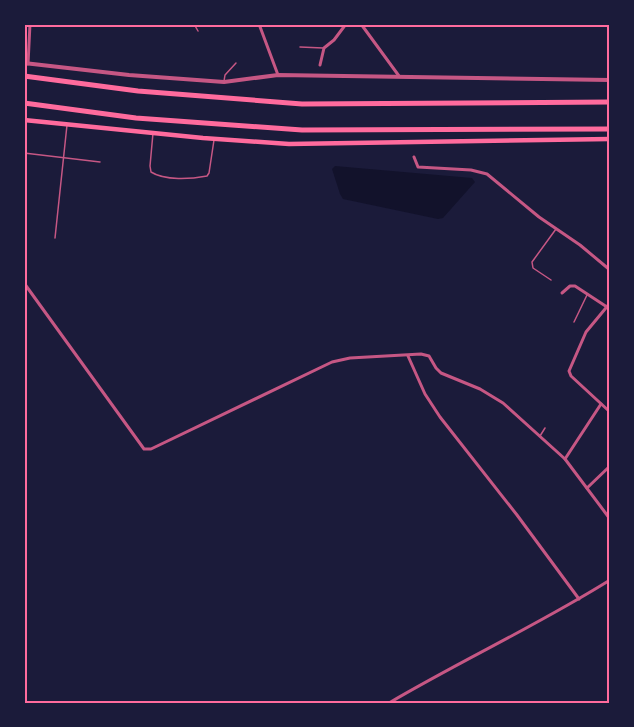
<svg xmlns="http://www.w3.org/2000/svg" width="634" height="727" viewBox="0 0 634 727" font-family="'DejaVu Sans',sans-serif">
<rect width="100%" height="100%" fill="#1b1b3a"/>
<!-- water -->
<polygon fill="#12122b" points="335,166 472,178 475,182 443,218 438,219 343,199 340,194 332,169"/>
<g fill="none" stroke-linecap="round" stroke-linejoin="round">
<!-- service -->
<g stroke="#c65784" stroke-width="1.5">
<polyline points="194,24 198,31"/>
<polyline points="300,47 323,48"/>
<polyline points="224,81 225,75 236,63"/>
<path d="M153,133L150,166L151,172C165,181 191,179 207,176L209,173L214,140"/>
<polyline points="24,153 100,162"/>
<polyline points="55,238 67,125"/>
<polyline points="551,280 533,268 532,262 556,229"/>
<polyline points="574,322 587,295"/>
<polyline points="540,436 545,428"/>
</g>
<!-- minor -->
<g stroke="#c65784" stroke-width="3">
<polyline points="259,24 278,75"/>
<polyline points="361,24 399,76"/>
<polyline points="28,64 30,24"/>
<polyline points="320,65 324,48 334,40 346,24"/>
<polyline points="414,157 418,167 471,170 487,174 539,217 580,245 610,270"/>
<polyline points="24,283 144,449 151,449 332,362 350,358 421,354 429,356 436,368 441,373 480,389 503,403 565,459 610,519"/>
<polyline points="562,293 570,286 575,286 607,307"/>
<polyline points="610,303 586,332 569,371 571,376 610,412"/>
<polyline points="408,356 425,394 440,417 517,515 579,599"/>
<polyline points="565,459 601,404"/>
<polyline points="587,488 610,466"/>
<path d="M389,703C462,660 538,625 610,580"/>
</g>
<!-- tertiary -->
<polyline stroke="#c65784" stroke-width="4" points="24,63 129,75 224,82 278,75 610,80"/>
<!-- trunk -->
<polyline stroke="#ff6b9d" stroke-width="4.5" points="24,120 203,138 289,144 610,139"/>
<!-- motorway -->
<g stroke="#ff6b9d" stroke-width="5">
<polyline points="24,76 138,91 302,104 610,102"/>
<polyline points="24,103 136,118 302,130 610,129"/>
</g>
</g>
<!-- border -->
<rect width="634" height="727" fill="none" stroke="#1b1b3a" stroke-width="51"/>
<rect x="26" y="26" width="582" height="676" fill="none" stroke="#ff6b9d" stroke-width="2"/>
</svg>
